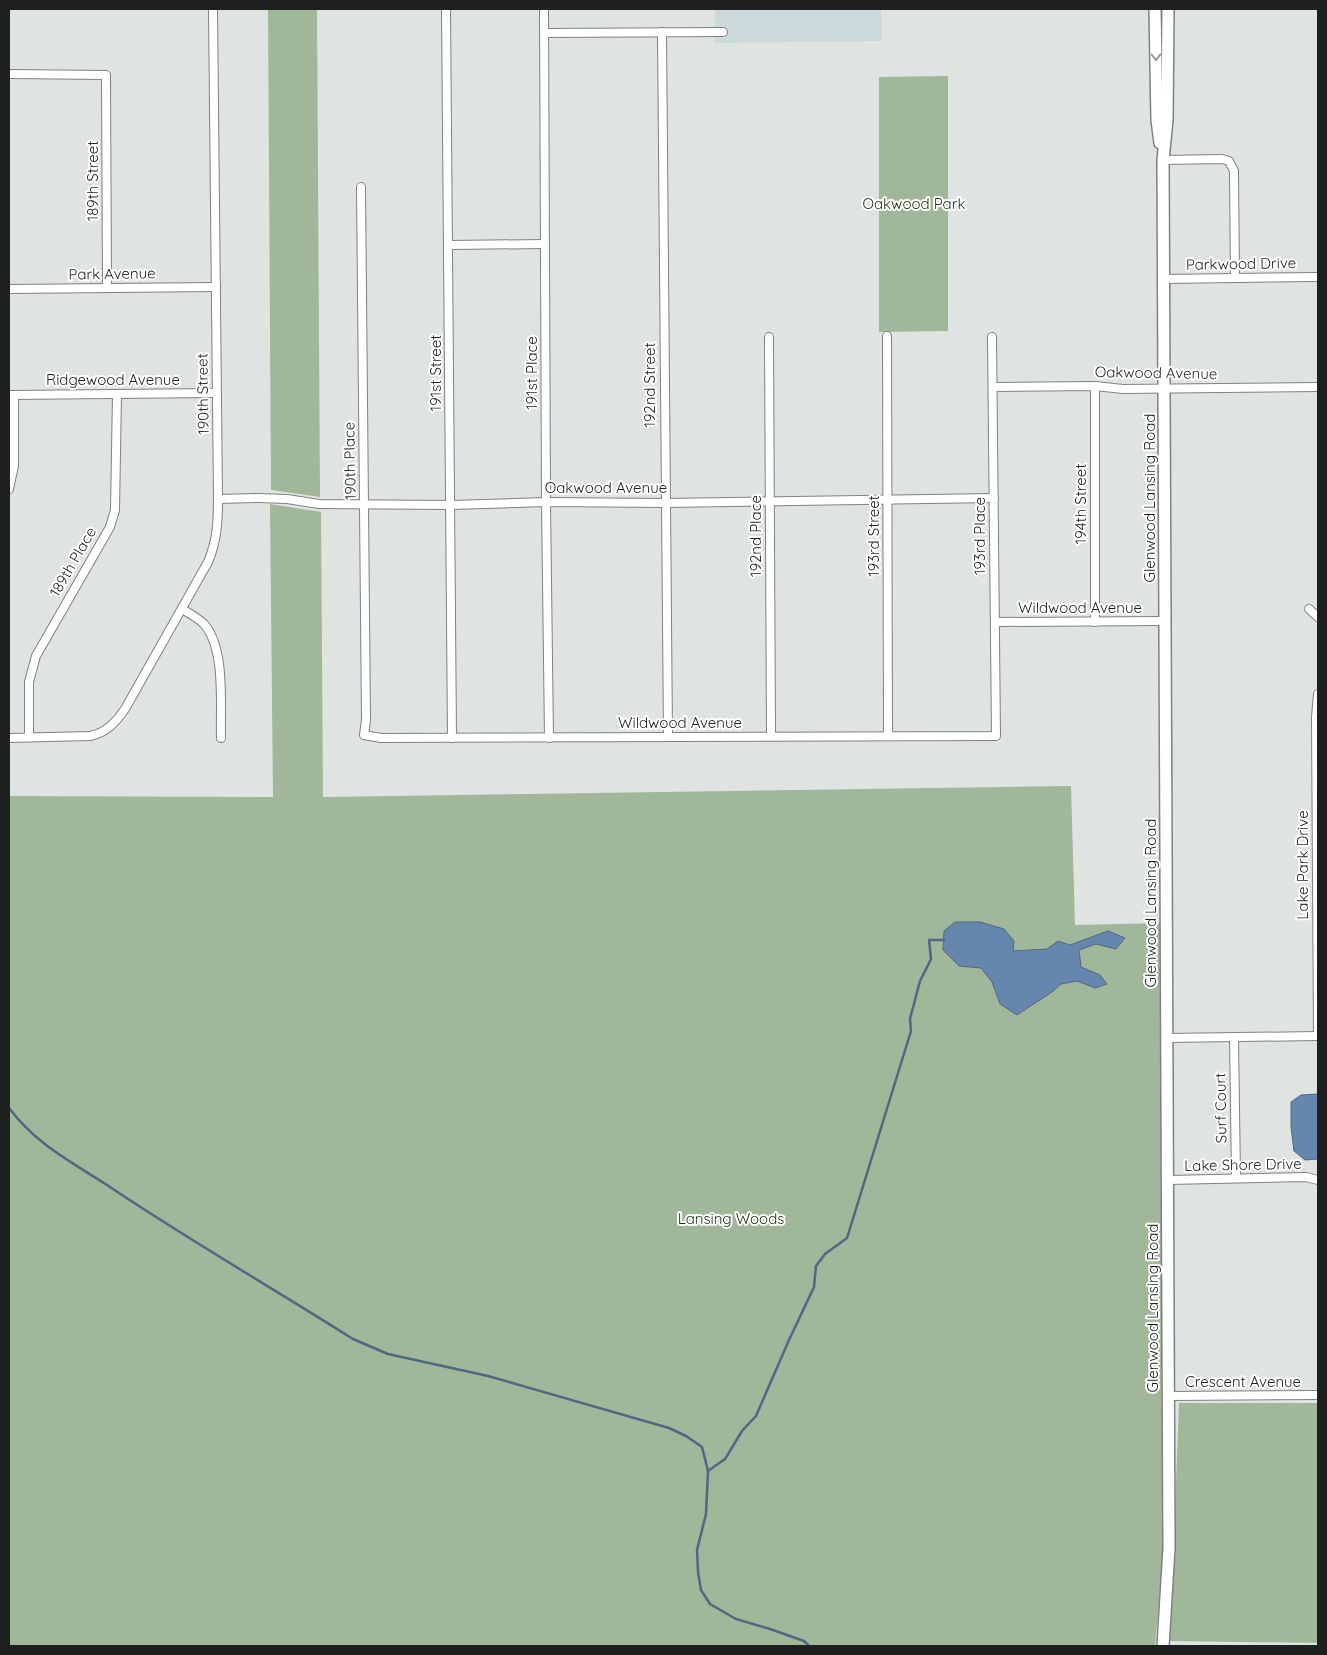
<svg xmlns="http://www.w3.org/2000/svg" width="1327" height="1655" viewBox="0 0 1327 1655" font-family="Quicksand,sans-serif">
<rect width="100%" height="100%" fill="#dfe4e3"/>
<!-- built -->
<polygon fill="#cbd9d9" points="715,9 881,9 882,41 715,43"/>
<!-- green -->
<g fill="#a0b79a">
<polygon points="268,9 317,9 320,497 271,490"/>
<polygon points="948,76 948,331 879,332 879,77"/>
<polygon points="270,504 321,512 323,797 1071,786 1075,925 1162,923 1163,1525 1162,1567 1155,1646 9,1646 9,796 273,797"/>
<polygon points="1179,1403 1318,1403 1318,1643 1170,1641"/>
</g>
<!-- water -->
<g fill="#6687ad" stroke="#506883">
<polygon points="955,922 980,922 1004,929 1014,941 1013,951 1047,949 1058,941 1070,945 1108,931 1125,938 1116,949 1096,944 1079,950 1081,967 1100,975 1107,984 1095,988 1077,981 1061,984 1052,992 1017,1015 1000,1004 992,982 981,968 959,966 943,950 944,931"/>
<polygon points="1318,1094 1318,1159 1305,1160 1294,1151 1291,1127 1291,1102 1301,1095"/>
</g>
<g fill="none" stroke-linecap="round" stroke-linejoin="round">
<!-- stream -->
<g stroke="#506883" stroke-width="2.5">
<path d="M9,1108C36,1144 70,1161 107,1185C187,1239 271,1287 353,1339L388,1354L488,1376L669,1428L686,1436L702,1447L708,1471L706,1514L697,1550L698,1572L701,1590L710,1604L736,1619L770,1629L804,1641L809,1646"/>
<polyline points="708,1471 725,1459 742,1431 756,1416 789,1340 814,1287 816,1266 825,1254 847,1238 911,1031 910,1019 920,981 931,959 929,940 944,940"/>
</g>
<!-- minor casing -->
<g stroke="#7e8282" stroke-width="10">
<g id="minor">
<polyline points="446,9 452,738"/>
<polyline points="544,9 546,502 549,738"/>
<polyline points="662,32 668,736"/>
<polyline points="544,33 723,32"/>
<polyline points="9,74 106,75 107,288"/>
<polyline points="1163,160 1222,159 1229,161 1234,171 1235,278"/>
<polyline points="361,187 366,720 364,735 381,738 996,736 992,337"/>
<polyline points="449,245 545,244"/>
<polyline points="1164,279 1318,277"/>
<polyline points="9,289 216,287"/>
<polyline points="887,336 888,735"/>
<polyline points="769,337 771,736"/>
<polyline points="1095,386 1095,622"/>
<polyline points="993,387 1095,386 1123,389 1318,387"/>
<polyline points="9,395 216,393"/>
<polyline points="9,489 14,466 14,395"/>
<polyline points="218,499 259,498 287,499 319,504 451,505 546,502 665,503 994,498"/>
<path d="M182,609C189,613 198,618 204,624C226,649 220,706 221,738"/>
<polyline points="1309,609 1318,617"/>
<polyline points="995,622 1165,621"/>
<polyline points="29,737 29,682 36,656 110,527 115,510 117,394"/>
<path d="M9,738L90,736C106,733 116,722 125,709L208,562C217,541 218,522 218,499L213,9"/>
<polyline points="1318,1036 1316,717 1318,694"/>
<polyline points="1167,1038 1318,1036"/>
<polyline points="1234,1038 1236,1178"/>
<polyline points="1168,1180 1306,1177 1318,1180"/>
<polyline points="1169,1396 1318,1395"/>
</g>
</g>
<!-- secondary casing -->
<g stroke="#7e8282" stroke-width="14">
<g id="secondary">
<polyline points="1155,9 1157,120 1160,143"/>
<polyline points="1163,1646 1169,1548 1163,160 1167,120 1168,9"/>
</g>
</g>
<!-- minor -->
<use href="#minor" stroke="#fff" stroke-width="8"/>
<!-- secondary -->
<use href="#secondary" stroke="#fff" stroke-width="11"/>
</g>
<!-- one-way arrows -->
<defs><path id="oneway-chevron" d="M-2-3.5L2.5 0L-2 3.5" fill="none" stroke-width="1.6" stroke-linecap="round" stroke-linejoin="round" transform="scale(1.25)"/></defs>
<use stroke="#9a9b9b" href="#oneway-chevron" transform="translate(1156 57) rotate(89)"/>
<g text-anchor="middle" stroke-width="4" stroke-linejoin="round" paint-order="stroke">
<!-- street labels -->
<g font-size="15" fill="#1e2020" stroke="#fff">
<text transform="translate(93 181) rotate(-90)" y="5">189th Street</text>
<text transform="translate(1241 264) rotate(-1)" y="5">Parkwood Drive</text>
<text transform="translate(112 274) rotate(-1)" y="5">Park Avenue</text>
<text transform="translate(436 373) rotate(-90)" y="5">191st Street</text>
<text transform="translate(532 373) rotate(-90)" y="5">191st Place</text>
<text transform="translate(1156 373) rotate(1)" y="5">Oakwood Avenue</text>
<text x="113" y="385">Ridgewood Avenue</text>
<text transform="translate(650 385) rotate(-90)" y="5">192nd Street</text>
<text transform="translate(203 394) rotate(-91)" y="5">190th Street</text>
<text transform="translate(350 461) rotate(-91)" y="5">190th Place</text>
<text x="606" y="493">Oakwood Avenue</text>
<text transform="translate(1150 498) rotate(-90)" y="5">Glenwood Lansing Road</text>
<text transform="translate(1081 504) rotate(-90)" y="5">194th Street</text>
<text transform="translate(756 536) rotate(-90)" y="5">192nd Place</text>
<text transform="translate(874 536) rotate(-90)" y="5">193rd Street</text>
<text transform="translate(980 536) rotate(-90)" y="5">193rd Place</text>
<text transform="translate(73 562) rotate(-60)" y="5">189th Place</text>
<text x="1080" y="613">Wildwood Avenue</text>
<text x="680" y="728">Wildwood Avenue</text>
<text transform="translate(1303 865) rotate(-90)" y="5">Lake Park Drive</text>
<text transform="translate(1151 903) rotate(-90)" y="5">Glenwood Lansing Road</text>
<text transform="translate(1221 1108) rotate(-91)" y="5">Surf Court</text>
<text transform="translate(1243 1165) rotate(-1)" y="5">Lake Shore Drive</text>
<text transform="translate(1153 1308) rotate(-90)" y="5">Glenwood Lansing Road</text>
<text x="1243" y="1387">Crescent Avenue</text>
</g>
<!-- park labels -->
<g font-size="15" fill="#13350a" stroke="#fff">
<text x="914" y="209">Oakwood Park</text>
<text x="731" y="1224">Lansing Woods</text>
</g>
</g>
<!-- border -->
<rect width="1327" height="1655" fill="none" stroke="#1e2020" stroke-width="20"/>
</svg>
